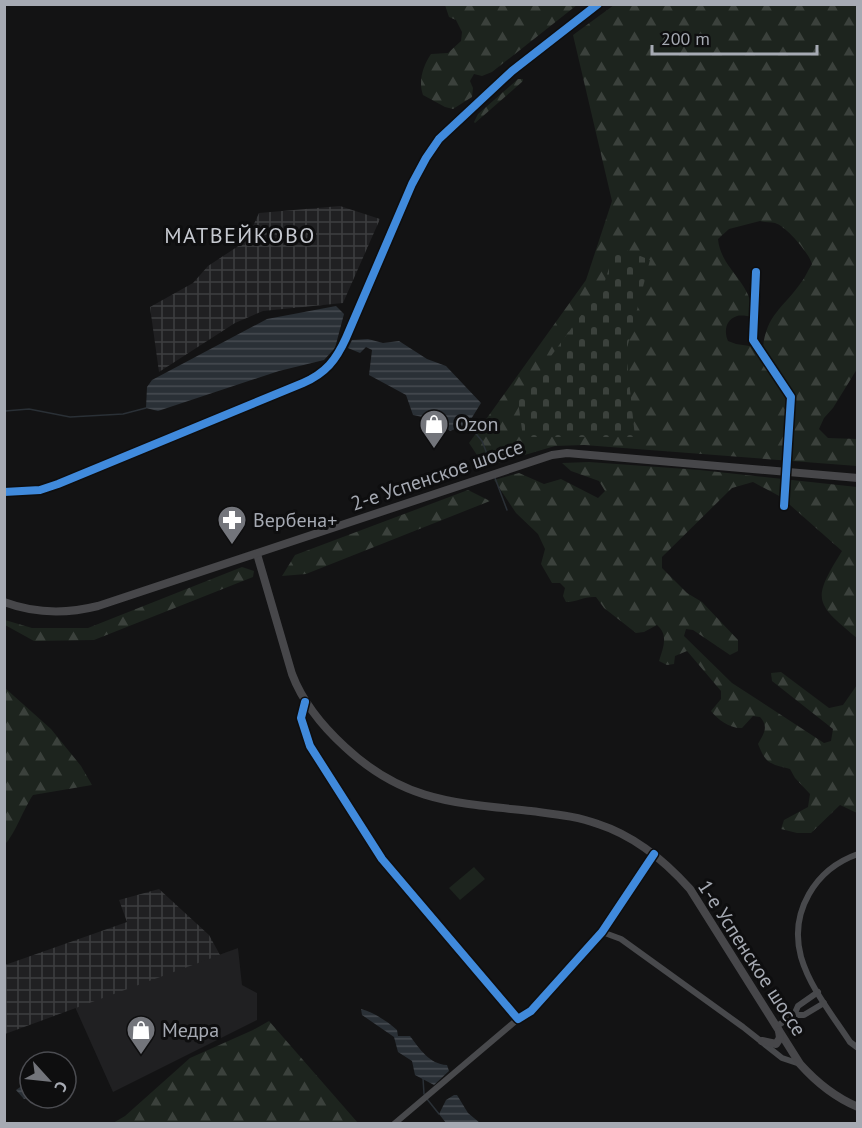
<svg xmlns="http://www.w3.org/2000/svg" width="862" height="1128" viewBox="0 0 862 1128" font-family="'PT Sans',sans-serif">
<defs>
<pattern id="industrial-grid" width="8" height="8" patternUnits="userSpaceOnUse" patternTransform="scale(1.5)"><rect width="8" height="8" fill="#202022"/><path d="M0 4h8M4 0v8" fill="none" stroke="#3d3e40"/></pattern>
<pattern id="forest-firs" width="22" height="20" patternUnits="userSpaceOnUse" patternTransform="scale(1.5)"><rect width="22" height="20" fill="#1d241e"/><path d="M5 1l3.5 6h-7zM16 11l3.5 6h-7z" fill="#3b413c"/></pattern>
<pattern id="cemetery-stones" width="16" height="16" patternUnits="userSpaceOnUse" patternTransform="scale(1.5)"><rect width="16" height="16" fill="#1d241e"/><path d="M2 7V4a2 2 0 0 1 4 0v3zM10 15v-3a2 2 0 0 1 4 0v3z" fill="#3b413c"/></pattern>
<pattern id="water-rules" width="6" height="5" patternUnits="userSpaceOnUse" patternTransform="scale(1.5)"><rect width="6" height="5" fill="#2a3036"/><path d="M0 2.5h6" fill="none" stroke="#464b51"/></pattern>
</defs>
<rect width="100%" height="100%" fill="#131314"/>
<!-- built -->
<polygon fill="#202022" points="238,948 242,985 257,993 257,1020 113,1092 75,1007"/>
<!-- industrial -->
<g fill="url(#industrial-grid)">
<polygon points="340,206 380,219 343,303 263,311 235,323 159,372 150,307 193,283 208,266 246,241 259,213"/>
<polygon points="159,889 209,935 220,955 5,1034 5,965 127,922 119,900"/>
</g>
<!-- forest -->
<g fill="url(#forest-firs)" fill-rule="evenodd">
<path d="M445,5V4L577,5L492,72L482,76L474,74L470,81L473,88L472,97L453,109L445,107L423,95C418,81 423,66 431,54L448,53L461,41L462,32L456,20L449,17Z"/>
<path d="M614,5H857V369L833,408L824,418L819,429L828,438L857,439V466L584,445L555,446L485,467L469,443L586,280L612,201L573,35ZM760,221C764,222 770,222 775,223C786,226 809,253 812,264C808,270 805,278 800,284C783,308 766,315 763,348L736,344L728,341C724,332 725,320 737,316C741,315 748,316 752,317C754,282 721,271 718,239L729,229Z"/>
<polygon points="518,79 523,79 523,81 475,123 474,122 478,114"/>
<path d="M589,462L700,470L857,487V638C814,602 812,600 842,551L781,497L753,482L732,488L662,557V568L687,593L702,602L738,640V651L730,655L693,630L686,629L684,636L732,683L824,743L831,741L833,729L772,681L771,673L781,672L829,708L843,705L857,685V813L840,805L811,833H797L781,829L784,820L808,807L810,794L795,778L790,769C770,764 766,764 758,744C764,733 769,727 760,717L753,716L742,728C731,729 718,720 711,711L721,699V691L687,651L675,656L674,664L667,665L659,661C663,648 669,635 657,625L644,632L636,633L604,608L596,597C585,596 577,602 566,602L563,596L565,588L560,583H552L541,564L545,549L538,534L516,513L494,480L519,473L544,484L561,479L598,498L605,491L599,481L571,471L562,463Z"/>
<polygon points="468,490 490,501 306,574 282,576 295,555"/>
<polygon points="242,567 254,571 253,577 94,640 34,641 5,625 5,620 32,628 88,628"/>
<path d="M5,688L51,729L81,766L92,785L33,795C24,808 14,836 5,844Z"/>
<polygon points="269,1021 358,1123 113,1123 125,1116 190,1058 253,1030"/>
</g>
<!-- cemetery -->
<polygon fill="url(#cemetery-stones)" points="616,246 650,260 626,352 635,437 523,437 518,401 604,284"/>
<!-- pitch -->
<polygon fill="#1d241e" points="474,867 485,879 460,900 449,888"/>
<!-- water -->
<g fill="url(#water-rules)">
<polygon points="336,306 344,314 335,348 324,360 279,371 158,411 146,408 147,387 152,380 267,319"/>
<polygon points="368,339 383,343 399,341 427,359 446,366 481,403 468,424 450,431 437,420 413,415 406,395 369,375 372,350 366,347 360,353 348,348 352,340"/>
<path d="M361,1009C373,1012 387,1021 397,1030L398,1036H410C420,1049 429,1064 447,1065L449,1071L434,1085L415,1075L412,1061L398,1052L394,1037L362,1015Z"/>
<polygon points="30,1080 30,1097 24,1099 16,1090"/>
<polygon points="454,1095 457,1095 468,1113 480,1123 446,1123 439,1114 446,1100"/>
</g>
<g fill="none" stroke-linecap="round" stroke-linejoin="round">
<!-- stream -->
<g stroke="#2a3036" stroke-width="1.5">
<polyline points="5,411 29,409 70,417 123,414 146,408"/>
<polyline points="468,424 482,441 489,459"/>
<polyline points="495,478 507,510"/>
<polyline points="423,1078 424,1094"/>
<polyline points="427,1099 439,1114"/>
</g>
<!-- minor -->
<g stroke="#48494c" stroke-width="6">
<polyline points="756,272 753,340 791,397 784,506"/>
<polyline points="305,702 301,718 310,746 382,859 518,1019 531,1011 602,932 654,854"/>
<path d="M858,854C815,869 789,912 801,957C810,988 833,1016 850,1042L858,1048"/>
<polyline points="602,932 621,939 743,1027 782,1058 800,1064"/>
<polyline points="794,1015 798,1006 818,992"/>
<polyline points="777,1026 794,1015 804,1015 824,1003"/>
<polyline points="394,1124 518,1019"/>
</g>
<!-- tertiary -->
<path stroke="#48494c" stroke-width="7" d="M4,492L40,490L58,484L303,383C326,373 336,360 346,338L412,184L426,158L439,139L512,71L598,4"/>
<!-- secondary -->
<g stroke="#47474a" stroke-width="8">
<path d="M257,554L292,674C303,703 322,726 345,747C404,802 455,803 531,811C553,814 577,816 598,824C635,836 665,861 690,889L800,1064C817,1083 834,1097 858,1107"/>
<path d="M4,602C36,614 66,614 98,606L552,455L567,453L858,478"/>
<polyline points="762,1041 776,1044 780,1038 779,1031"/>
</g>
<!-- cycleway casing -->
<g stroke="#0e0e0f" stroke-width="11">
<g id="cycleway">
<polyline points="756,272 753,340 791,397 784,506"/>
<path d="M4,492L40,490L58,484L303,383C326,373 336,360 346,338L412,184L426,158L439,139L512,71L598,4"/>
<polyline points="305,702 301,718 310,746 382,859 518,1019 531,1011 602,932 654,854"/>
</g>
</g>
<!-- cycleway -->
<use href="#cycleway" stroke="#408adc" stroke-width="8"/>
</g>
<!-- icons -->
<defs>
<g id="shop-pin" transform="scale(1.5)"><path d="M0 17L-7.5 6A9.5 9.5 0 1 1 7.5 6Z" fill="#73757b" stroke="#0e0e0f"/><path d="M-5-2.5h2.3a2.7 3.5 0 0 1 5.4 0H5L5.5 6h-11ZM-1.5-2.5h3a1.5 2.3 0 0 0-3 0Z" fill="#fff"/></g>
<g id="pharmacy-pin" transform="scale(1.5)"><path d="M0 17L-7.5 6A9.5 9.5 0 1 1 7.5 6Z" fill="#73757b" stroke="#0e0e0f"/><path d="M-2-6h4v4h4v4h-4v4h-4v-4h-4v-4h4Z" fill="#fff"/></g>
</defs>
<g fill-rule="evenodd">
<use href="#shop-pin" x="434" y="424"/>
<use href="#pharmacy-pin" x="232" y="520"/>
<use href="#shop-pin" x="141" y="1030"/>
</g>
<g text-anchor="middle" stroke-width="6" stroke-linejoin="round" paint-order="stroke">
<!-- poi labels -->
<g font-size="20" fill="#a6aab3" stroke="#0e0e0f" text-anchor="start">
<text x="455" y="431">Ozon</text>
<text x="253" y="527">Вербена+</text>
<text x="162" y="1037">Медра</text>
</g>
<!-- street labels -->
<g font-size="20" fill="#a6aab3" stroke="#0e0e0f">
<text transform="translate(437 475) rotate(-19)" y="7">2-е Успенское шоссе</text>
<text transform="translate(752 958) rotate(57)" y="7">1-е Успенское шоссе</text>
</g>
<!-- quarter labels -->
<g font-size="22" letter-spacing="1.5" fill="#c6c9d0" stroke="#0e0e0f">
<text x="240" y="243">МАТВЕЙКОВО</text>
</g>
</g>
<!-- border -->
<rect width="862" height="1128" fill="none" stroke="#a6aab3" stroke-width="12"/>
<!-- north arrow -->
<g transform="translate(48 1080) rotate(117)"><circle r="28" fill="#0e0e0f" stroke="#4b4c51" stroke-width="1.5"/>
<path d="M0-4.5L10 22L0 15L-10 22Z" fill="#73757b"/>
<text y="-9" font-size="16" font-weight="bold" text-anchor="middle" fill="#a6aab3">С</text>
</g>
<!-- scale -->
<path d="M652 45v9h165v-9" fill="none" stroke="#a6aab3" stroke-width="3"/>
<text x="661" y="45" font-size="18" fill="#a6aab3" stroke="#0e0e0f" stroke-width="4.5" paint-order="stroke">200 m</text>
</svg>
